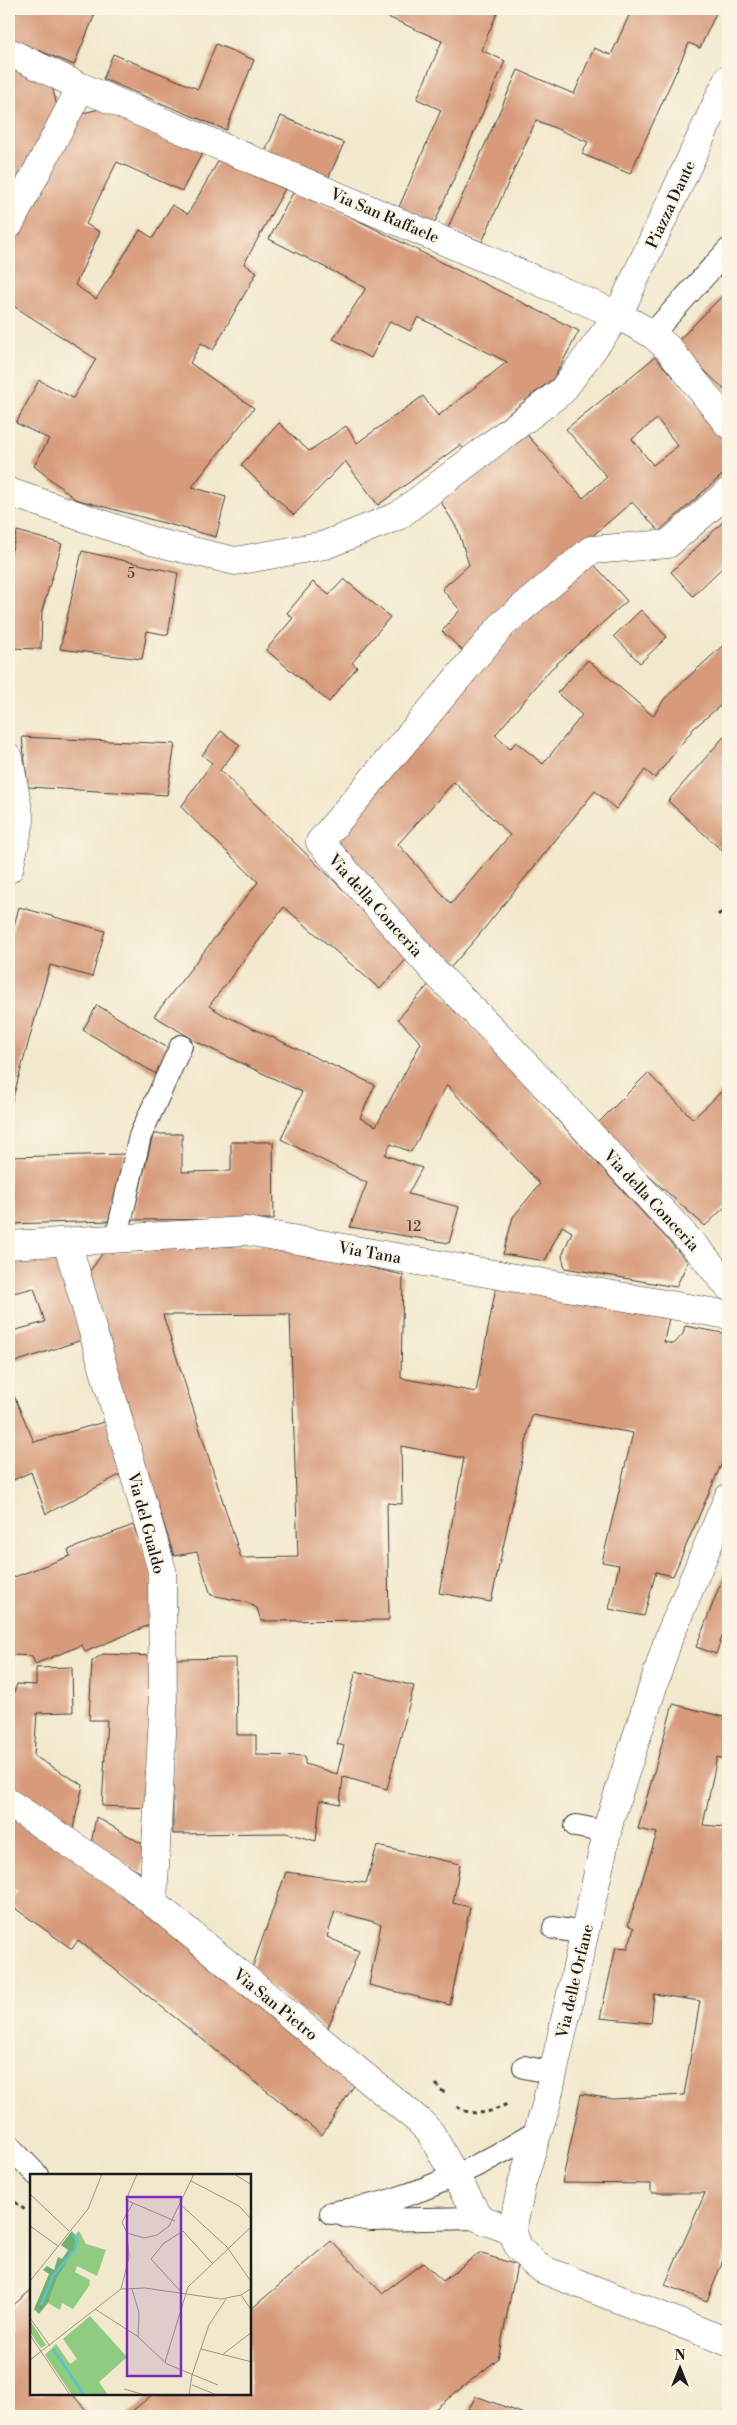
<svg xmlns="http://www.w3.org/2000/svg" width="737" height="2425" viewBox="0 0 737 2425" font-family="'Libre Bodoni',serif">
<rect width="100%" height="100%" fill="#fcf5e5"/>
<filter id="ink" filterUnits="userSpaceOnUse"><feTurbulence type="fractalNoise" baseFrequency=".02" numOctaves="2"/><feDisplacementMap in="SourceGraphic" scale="10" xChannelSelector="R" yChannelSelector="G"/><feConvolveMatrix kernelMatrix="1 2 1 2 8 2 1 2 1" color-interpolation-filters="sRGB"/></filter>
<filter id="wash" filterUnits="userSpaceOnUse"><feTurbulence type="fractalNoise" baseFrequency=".0096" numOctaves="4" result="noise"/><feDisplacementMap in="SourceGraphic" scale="20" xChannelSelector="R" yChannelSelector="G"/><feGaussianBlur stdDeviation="1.12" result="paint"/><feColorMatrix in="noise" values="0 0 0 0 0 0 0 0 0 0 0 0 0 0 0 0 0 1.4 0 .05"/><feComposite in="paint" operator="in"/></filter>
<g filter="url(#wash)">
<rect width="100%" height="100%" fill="#f2e8cd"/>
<g id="blocks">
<!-- building -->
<g fill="#d79b7c" fill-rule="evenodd">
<polygon points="11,9 97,9 74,65 9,38 9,15"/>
<polygon points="370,9 499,9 481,50 505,61 435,222 399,207 441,110 417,99 442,41"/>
<polygon points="632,9 718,9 700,48 689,43 630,174 582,154 588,142 536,120 482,242 448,228 518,70 574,94 594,48 611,55"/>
<polygon points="216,44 254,60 226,130 103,79 113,54 198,89"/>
<polygon points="9,67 52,86 57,106 24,182 9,176"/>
<polygon points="104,108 204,150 182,191 117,162 86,224 100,232 75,285 96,299 140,230 153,238 172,205 188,214 220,158 286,187 244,264 257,272 213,350 201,343 190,363 254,408 192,487 226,497 216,537 75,499 34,466 49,439 16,423 39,380 73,398 96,359 9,303 9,244 12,246 79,114"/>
<polygon points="281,116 344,143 328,179 265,152"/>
<polygon points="295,189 579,331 554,378 464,449 460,445 378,505 345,461 294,515 241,465 279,423 309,451 346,426 357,443 423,396 438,416 507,362 418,317 410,331 390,321 371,358 333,339 366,288 269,239"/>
<polygon points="728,290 728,393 676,343"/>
<path d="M655,357L728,439V470L659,531L632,502L506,610L465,653L442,631L460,610L442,589L469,565L458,530L438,497L522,429L583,498L607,477L566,429ZM657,419L678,446L653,465L632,439Z"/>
<polygon points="728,517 728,562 693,596 671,572"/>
<polygon points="17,531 62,544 42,611 41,649 9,648 9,560"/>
<polygon points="82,551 178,573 168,635 147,631 142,659 60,649"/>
<path d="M591,561L627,601L551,669L495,735L510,749L516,742L543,764L582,715L557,693L588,660L653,716L665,698L728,641V699L694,728L655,778L645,770L616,809L595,791L479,935L445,974L330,841L515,629ZM454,782L510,835L451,904L398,844Z"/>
<polygon points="344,579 390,617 352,663 357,667 329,702 266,650 293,618 287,613 313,582 329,595"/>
<polygon points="641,610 667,637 640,663 614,636"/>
<polygon points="221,731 240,745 220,770 410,955 380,989 284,907 209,1006 224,1015 375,1085 360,1118 376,1126 421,1043 398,1019 431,982 688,1262 676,1287 565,1268 562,1256 572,1232 562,1226 545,1261 503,1254 513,1217 540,1184 447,1085 411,1152 391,1144 385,1155 422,1168 408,1194 459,1207 449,1243 350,1227 367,1183 281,1139 302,1092 201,1044 154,1016 258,882 181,807 212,763 202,755"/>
<polygon points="728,732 728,856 668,801"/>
<polygon points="22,737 175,744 167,795 28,787"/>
<polygon points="19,907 105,931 92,977 50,965 9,1112 9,945"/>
<polygon points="97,1005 171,1050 156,1074 83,1030"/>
<polygon points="648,1073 693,1119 721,1092 728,1100 728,1204 705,1226 594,1127"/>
<polygon points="153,1134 182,1134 182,1172 231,1171 231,1142 273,1142 274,1219 132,1220"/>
<polygon points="125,1154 110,1221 9,1224 9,1157"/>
<path d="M266,1244L403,1275L401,1378L476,1392L496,1287L669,1317L664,1342L674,1344L683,1334L685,1326L728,1334V1440L724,1458L673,1576L656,1572L644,1616L609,1609L619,1565L602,1562L633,1433L532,1415L491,1602L439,1593L464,1458L401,1446L402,1504L387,1503L389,1620L261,1621L257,1608L246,1602L211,1595L197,1552L174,1556L85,1278L103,1253ZM290,1314L298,1557L241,1558L163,1315Z"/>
<polygon points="68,1256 91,1337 9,1364 9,1332 45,1322 34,1288 9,1294 9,1257"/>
<polygon points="9,1384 34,1442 111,1420 125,1472 46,1514 31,1472 9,1482"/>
<polygon points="133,1525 151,1570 154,1623 85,1652 82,1645 35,1664 32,1656 13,1655 9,1663 9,1579 70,1556 68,1550"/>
<polygon points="728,1564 728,1627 726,1626 716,1654 696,1647"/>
<polygon points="103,1654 155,1656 149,1808 102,1806 107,1720 89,1720 92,1661"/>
<polygon points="236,1658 237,1735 256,1735 256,1755 305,1756 305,1764 337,1774 344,1746 337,1744 356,1671 414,1686 387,1789 343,1777 340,1804 320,1800 316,1841 286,1833 173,1834 172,1659"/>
<polygon points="72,1667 73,1712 37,1713 34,1756 83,1785 72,1833 9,1787 9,1706 17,1684 36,1685 36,1668"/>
<polygon points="673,1704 728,1718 728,1760 717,1757 703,1825 726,1827 728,1820 728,1945 724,1961 728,1961 728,2248 707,2301 665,2285 705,2193 651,2193 651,2184 562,2183 581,2094 613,2099 684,2095 700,2001 654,1994 651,2023 600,2018 616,1947 628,1948 634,1928 628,1925 657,1833 638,1829"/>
<polygon points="9,1811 93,1867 357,2081 322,2135 78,1940 72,1949 9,1904 17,1892 9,1884"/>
<polygon points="96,1817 146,1846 141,1873 91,1844"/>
<polygon points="377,1846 460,1864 453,1903 470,1907 450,2005 369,1985 381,1924 335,1911 327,1937 359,1951 327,2030 251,1971 286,1872 366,1883"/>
<polygon points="331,2241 382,2293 423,2263 443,2281 479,2253 517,2265 498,2359 426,2416 126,2416 153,2394 250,2394 250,2310"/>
<polygon points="31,2290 31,2394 72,2394 87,2411 81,2416 9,2416 9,2309"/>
<polygon points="476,2396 529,2416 465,2416"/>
</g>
</g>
</g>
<g filter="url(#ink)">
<use href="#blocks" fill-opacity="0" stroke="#3c3b37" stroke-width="1"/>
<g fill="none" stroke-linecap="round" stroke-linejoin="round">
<!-- service casing -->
<g stroke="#3c3b37" stroke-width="24">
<g id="service">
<polyline points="652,334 728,250"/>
<polyline points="116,1240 140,1136 181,1046"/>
<polyline points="576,1826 607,1832"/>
<polyline points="554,1928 584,1933"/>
<polyline points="524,2067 553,2073"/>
<polyline points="9,2146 37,2175"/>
<path d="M331,2213C352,2209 375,2206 395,2199C447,2182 495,2158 541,2129"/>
<polyline points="345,2216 372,2220 479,2218"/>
</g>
</g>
<!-- pedestrian casing -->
<g stroke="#3c3b37" stroke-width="29">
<polyline id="pedestrian" points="652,334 669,349 728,424"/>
</g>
<!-- minor casing -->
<g stroke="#3c3b37" stroke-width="29">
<g id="minor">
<polyline points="9,52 81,87 618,315 652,334"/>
<polyline points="9,225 81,87"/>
<polyline points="9,492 155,542 235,561 325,545 398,516 562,391 618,315 728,79"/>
<polyline points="728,492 668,544 591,550 503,624 320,842 436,973 501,1038 700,1252 728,1286"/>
<polyline points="9,758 20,821 9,869"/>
<polyline points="67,1242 162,1570 163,1714 153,1903"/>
<polyline points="9,1245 246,1231 728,1315"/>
<polyline points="728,1498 669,1637 610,1819 546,2105 522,2183 512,2231 519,2248 536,2265 544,2270 728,2342"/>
<polyline points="9,1803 129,1883 419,2121 430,2132 479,2218 512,2231"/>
</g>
</g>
<!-- path -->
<g stroke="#3c3b37" stroke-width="3" stroke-dasharray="4 4" stroke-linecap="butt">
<polyline points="718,915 728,906"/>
<polyline points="436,2084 446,2095"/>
<path d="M457,2107C475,2118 492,2112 509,2103"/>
<polyline points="9,2197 26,2211"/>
</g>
<!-- service -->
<use href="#service" stroke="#fff" stroke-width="22"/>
<!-- pedestrian -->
<use href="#pedestrian" stroke="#fff" stroke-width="28"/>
<!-- minor -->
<use href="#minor" stroke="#fff" stroke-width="28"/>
</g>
</g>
<g text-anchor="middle" stroke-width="4" stroke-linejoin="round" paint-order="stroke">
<!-- number labels -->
<g font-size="14" fill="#4b3c34">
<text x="131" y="578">5</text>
<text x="414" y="1231">12</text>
</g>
<!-- street labels -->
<g font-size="16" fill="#1c1c1c" stroke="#fcf5e5">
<text transform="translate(670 204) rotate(-65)" y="6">Piazza Dante</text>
<text transform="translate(385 215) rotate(23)" y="6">Via San Raffaele</text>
<text transform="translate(376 905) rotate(48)" y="6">Via della Conceria</text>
<text transform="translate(652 1200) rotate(47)" y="6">Via della Conceria</text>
<text transform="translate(370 1252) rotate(10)" y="6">Via Tana</text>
<text transform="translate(147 1523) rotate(75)" y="6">Via del Gualdo</text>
<text transform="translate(574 1981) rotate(-77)" y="6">Via delle Orfane</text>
<text transform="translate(276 2004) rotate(39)" y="6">Via San Pietro</text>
</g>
</g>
<!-- overview -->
<g transform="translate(30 2174)">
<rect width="221" height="221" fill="#f2e8cd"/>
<path d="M49,57L56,70L76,76L67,102L47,92L45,98L60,106L59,112L43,135L32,129L30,136L18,129L27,104L47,71L45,61ZM60,142L97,183L69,208L78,221H42L15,181L26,170L40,190L47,185L33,165ZM0,146L16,171L11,174L0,158Z" fill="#8fcb80"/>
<path d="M42,57L47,71L27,104L18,129L9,140L4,135L19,100L13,96L17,92L24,96L28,83L32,85L38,76L31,71Z" fill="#73af6e"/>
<path fill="none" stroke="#58c4d1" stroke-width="2.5" d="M11,131L23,102L45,75L47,65L42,59M23,175L54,221"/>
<path fill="none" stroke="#9c9686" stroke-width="1" d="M107,0L96,26L145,47M204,0L222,11M161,7L209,32L222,46M0,20L39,57M150,30L197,73L222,109M0,52L28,72M97,59L114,64L127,61L139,52L164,0M0,107L58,35L72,0M91,115L99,83L97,59L92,48L103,29M102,115L109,139L108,163M153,120L121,85L134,69L153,57L182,89M211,121L222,137M65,135L107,162L137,190L188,211M0,144L20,172M0,161L40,221M171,175L222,188M192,181L222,158M0,186L91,115L115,114L191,125L211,121L222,114M135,188L158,113L222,52M162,211L187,221M94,215L115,221M159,221L162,201L179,151L196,125"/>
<path fill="#7b2cbf" fill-opacity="0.15" stroke="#7b2cbf" stroke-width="2.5" d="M97,23H151V202H97Z"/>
<rect width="221" height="221" fill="none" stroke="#1c1c1c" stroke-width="2.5"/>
</g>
<!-- margin -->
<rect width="737" height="2425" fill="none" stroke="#fcf5e5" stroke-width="30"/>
<!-- north arrow -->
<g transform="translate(680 2368)" stroke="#fcf5e5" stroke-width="4" paint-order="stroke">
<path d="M0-4L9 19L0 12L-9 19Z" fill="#1c1c1c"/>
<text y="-8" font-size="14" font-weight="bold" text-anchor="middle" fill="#1c1c1c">N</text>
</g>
</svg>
